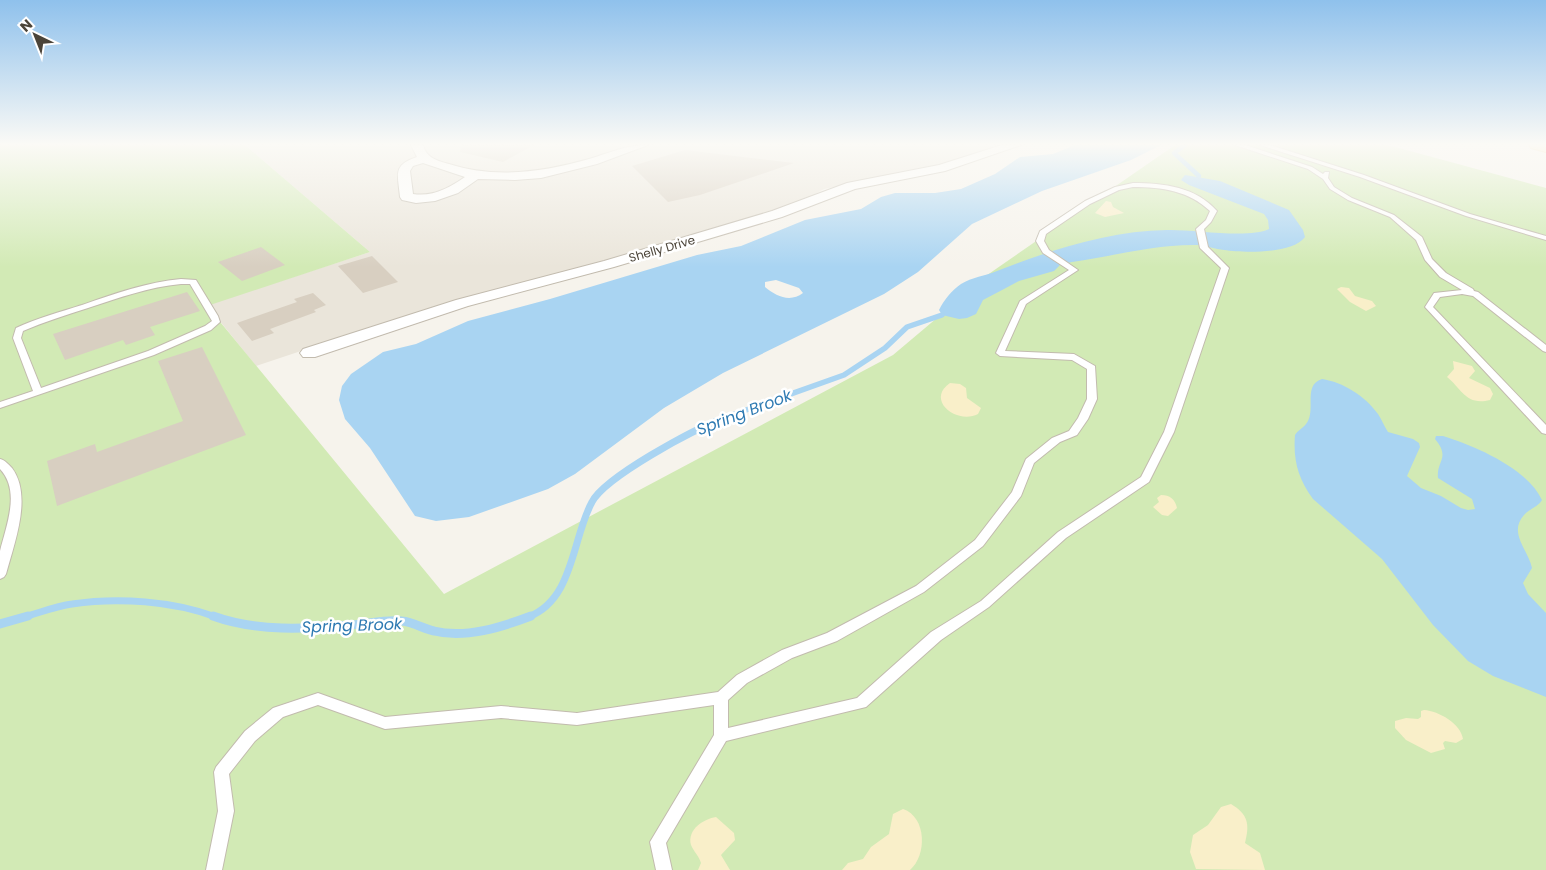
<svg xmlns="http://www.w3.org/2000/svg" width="1546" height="870" viewBox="0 0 1546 870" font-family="Poppins,sans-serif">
<rect width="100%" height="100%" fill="#f6f3ec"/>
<!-- residential -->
<polygon fill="#eae5da" points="245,145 1003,145 935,167 824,189 798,204 647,249 442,304 256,366 207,305 370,252"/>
<!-- green -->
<polygon fill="#d2eab5" points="0,145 245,145 370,252 207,306 444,594 893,355 950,307 967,289 1175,145 1388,145 1546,188 1546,870 0,870"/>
<!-- sand -->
<g fill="#f9efc9">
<polygon points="1106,201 1111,202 1113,207 1124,213 1105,217 1095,213"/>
<polygon points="1341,287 1349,288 1355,296 1372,301 1376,306 1366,311 1350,302 1337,289"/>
<path d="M1453,361L1472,366L1475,371L1469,378L1490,388L1493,394L1490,400C1466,406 1462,389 1447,377L1454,369Z"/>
<path d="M950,383L960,384L966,388L967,398L981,408L978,414C957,425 925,400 950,383Z"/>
<path d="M1161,495C1170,495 1175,499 1177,508L1168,516L1162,515L1153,507L1159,502L1157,498Z"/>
<path d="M1424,710C1439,711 1461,724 1463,739L1456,743L1445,741L1443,743L1445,749L1431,753L1406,740L1395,728V721L1406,718L1418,719L1421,717V711Z"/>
<path d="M1231,804C1248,814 1250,824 1245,843L1260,853L1265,870L1196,869L1190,852L1193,835L1208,825L1221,807Z"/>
<path d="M903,809C927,817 927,856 910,870H842L848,863L863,859L871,847L889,834L893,814Z"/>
<path d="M716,817L734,833L735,840L721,855L730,870H698L701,863C699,856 694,852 691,845C687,829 704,819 716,817Z"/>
</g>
<!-- water -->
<g fill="#a9d4f2" fill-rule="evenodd">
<path d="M1075,145H1161L1131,160L1042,191L972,224L918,272L884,294L723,373L664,408L575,474L548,489L469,517L436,521L415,516L370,448L345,419L339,400L342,386L351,374L383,352L416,344L468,321L550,299L697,255L741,246L805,220L861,209L881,197L895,193H935L961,189L995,174L1020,157L1053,154ZM776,280L799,288L803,293C790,303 776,296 765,287V282Z"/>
<path d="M1185,175L1220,181L1289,210L1303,230L1305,237C1293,254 1244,253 1224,250C1215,249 1207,246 1198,245C1156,244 1114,256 1072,262L1060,265L1054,271L1019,281L1004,289L983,300L976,314L967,318L959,319L942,315L939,310C944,300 952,290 961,284C972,277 985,276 997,271C1051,250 1108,231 1167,230C1191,229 1248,239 1269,229L1268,220L1264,214L1189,185L1181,180Z"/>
<path d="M1322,379C1343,382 1365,396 1378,414C1382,420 1384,426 1388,432L1413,439L1419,443L1420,447L1407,476L1421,488L1441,496L1461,508L1468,510L1475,509L1472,499L1438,478C1436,461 1451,458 1435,439L1436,436H1443C1475,446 1527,468 1542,500C1537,508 1530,508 1524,515C1508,533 1528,549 1532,568L1523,583L1528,594L1546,613V697L1493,676L1468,661L1433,625L1382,559L1313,499C1298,479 1293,460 1295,435C1298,430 1303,428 1306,424C1317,411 1302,385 1322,379Z"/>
</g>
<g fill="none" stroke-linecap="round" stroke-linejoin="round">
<!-- stream-far3 -->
<polyline stroke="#a9d4f2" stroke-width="4.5" points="1185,145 1174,153 1199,176"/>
<!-- stream-far2 -->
<polyline stroke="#a9d4f2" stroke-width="5.5" points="718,420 844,375 885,348 907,327 942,315"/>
<!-- stream-far1 -->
<g stroke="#a9d4f2" stroke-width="7">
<path d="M24,617C39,613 56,606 72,604C118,597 173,601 216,617"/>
<path d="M528,617C574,600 572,538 592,502C605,477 694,429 722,419"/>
</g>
<!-- stream -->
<g stroke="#a9d4f2" stroke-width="9">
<path d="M213,616C257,632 306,629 352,625C368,624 386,619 402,621C413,622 424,629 434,631C465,639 502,627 531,616"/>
<polyline points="0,624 28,616"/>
</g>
</g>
<!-- building -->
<g fill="#d8cfc1">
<polygon points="461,145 534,145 503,162 460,152"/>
<polygon points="685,150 794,163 700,195 668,202 632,166"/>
<polygon points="261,247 285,265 242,281 218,262"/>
<polygon points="372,256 398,282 363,293 338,266"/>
<polygon points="187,292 200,311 150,327 155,335 126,345 123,340 65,360 53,334"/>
<polygon points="313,293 326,305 314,310 316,312 270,329 274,333 252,341 237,323 297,302 294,299"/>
<polygon points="202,347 246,435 57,506 47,461 95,444 97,452 183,421 158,361"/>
</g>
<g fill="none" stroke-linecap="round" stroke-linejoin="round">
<!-- service casing -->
<g stroke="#c2bbae" stroke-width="2">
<g id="service">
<polygon points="1235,145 1245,145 1312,167 1323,174 1325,172 1329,172 1328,178 1334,187 1352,198 1394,215 1422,237 1432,259 1446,273 1473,289 1474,291 1478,292 1546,345 1546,352 1543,351 1473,296 1462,294 1440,297 1433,307 1546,425 1546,434 1542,433 1425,307 1434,293 1462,290 1440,277 1425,260 1416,240 1390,217 1348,200 1330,189 1323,179 1308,169"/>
<polygon points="1260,145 1270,145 1364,175 1470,214 1546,236 1546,240 1466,216 1360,177"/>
<path d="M1133,183C1164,183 1196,187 1217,211L1211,222L1204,229L1208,247L1229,268L1174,432L1149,482L1066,538L989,607L941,640L866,707L726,741L666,843L672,870H656L650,842L714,735V705L577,725L501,718L385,729L318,705L283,717L255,741L229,774L234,811L222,870H206L218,811L214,772L216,767L245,731L273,708L318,693L385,717L501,706L577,713L718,692L737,675L782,650L827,633L916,586L975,540L1012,492L1026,459L1052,438L1069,431L1078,418L1087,399V369L1072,360L1000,356L996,353L1020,301L1069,270L1043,253L1036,241L1040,231L1085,201L1115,187ZM1133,187C1162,187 1189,191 1210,211L1206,220L1196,229L1200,248L1221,268L1164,432L1141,477L1058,532L981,601L931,632L857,698L728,728V700L747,683L792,658L837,641L924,592L983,546L1021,496L1034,463L1060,442L1077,435L1088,419L1097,399L1095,366L1074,354L1005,351L1026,304L1078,270L1049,250L1044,241L1046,234L1090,204L1119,190Z"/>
<path d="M181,279L196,280L218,316L220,322L211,330L154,355L0,408V402L33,391L13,338L16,328C37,318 60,312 82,305C114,294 147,282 181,279ZM181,284H190L212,321L205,326L148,351L41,388L21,338L23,331C44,322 66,315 88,308C118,298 149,287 181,284Z"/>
<path d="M0,459C5,460 8,464 12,468C33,496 14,544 6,574L4,577L0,579C0,570 0,560 0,551C6,526 21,491 0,469Z"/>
</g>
</g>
<!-- minor casing -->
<g stroke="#c2bbae" stroke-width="2">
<g id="minor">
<path d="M411,145H423C426,158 438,161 449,164C495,179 543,172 589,159C609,153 626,145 648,145L597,164L541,178L515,180L478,179L458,193L435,201L416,203L402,200L400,197C398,175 392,165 417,157ZM423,163L465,177C449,188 433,197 413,194L410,171L413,166Z"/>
<polygon points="1002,145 1021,145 945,171 855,189 782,217 614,267 468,306 315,357 303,357 300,353 303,349 456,300 604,261 772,211 847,183 939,165"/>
</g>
</g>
<!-- primary casing -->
<g stroke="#e6c16a" stroke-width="2">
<polygon id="primary" points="1529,145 1546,145 1546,152 1531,148"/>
</g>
<!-- service -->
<use href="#service" fill="#fff" fill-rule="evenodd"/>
<!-- minor -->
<use href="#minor" fill="#fff" fill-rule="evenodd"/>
<!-- primary -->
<use href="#primary" fill="#ffe39c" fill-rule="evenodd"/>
</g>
<!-- sky -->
<linearGradient id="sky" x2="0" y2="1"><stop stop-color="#8fc1ec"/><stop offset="0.54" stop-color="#fbfaf6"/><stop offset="1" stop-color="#fbfaf6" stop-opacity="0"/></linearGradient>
<rect width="1546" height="267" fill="url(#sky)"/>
<g text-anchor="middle" stroke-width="5" stroke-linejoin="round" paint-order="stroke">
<!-- far-street labels -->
<g font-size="12" fill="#4b4439" stroke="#fff">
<text transform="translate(662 249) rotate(-16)" y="4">Shelly Drive</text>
</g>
<!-- water labels -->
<g font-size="16" font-style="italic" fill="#2e7ab2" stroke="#fff">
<text transform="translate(744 412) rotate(-21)" y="6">Spring Brook</text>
<text transform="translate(352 625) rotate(-2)" y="6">Spring Brook</text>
</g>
</g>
<!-- north arrow -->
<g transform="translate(35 35) rotate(317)" stroke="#ffffff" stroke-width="4" paint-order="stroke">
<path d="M0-4L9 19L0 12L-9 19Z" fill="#4b4439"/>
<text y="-8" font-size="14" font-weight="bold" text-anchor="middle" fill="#4b4439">N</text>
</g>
</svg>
